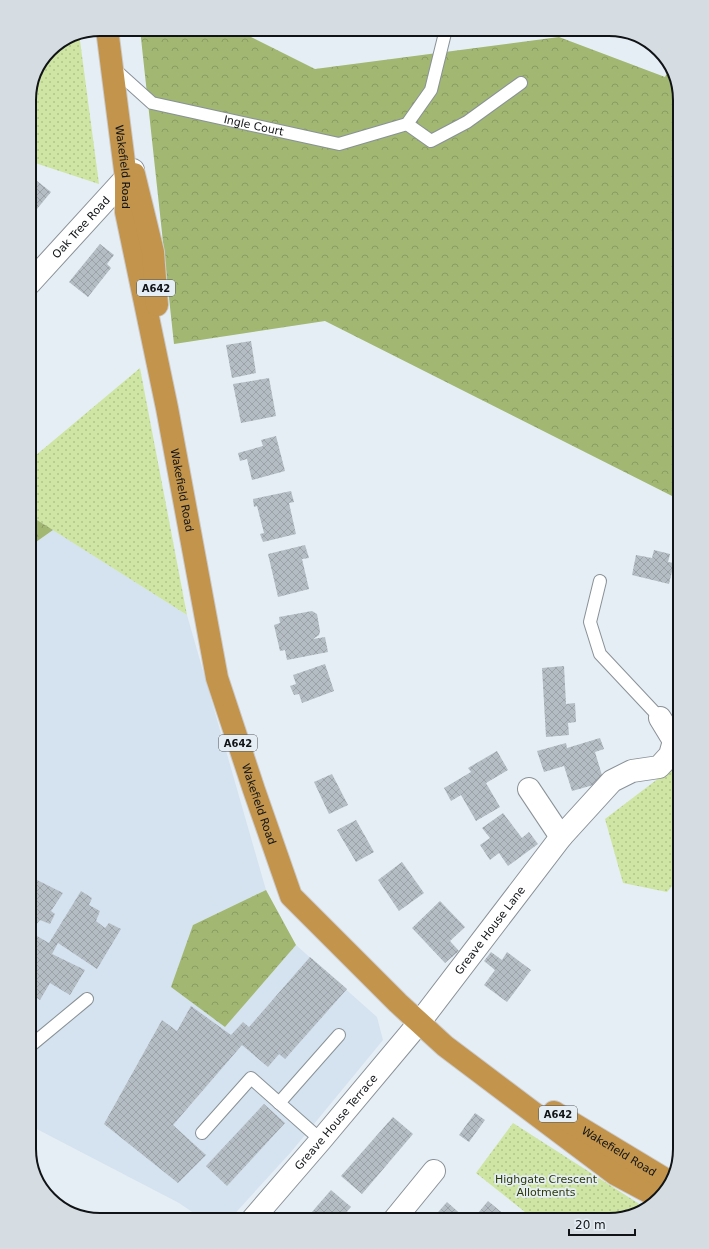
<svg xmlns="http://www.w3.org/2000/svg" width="709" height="1249" viewBox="0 0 709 1249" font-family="'DejaVu Sans',sans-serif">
<defs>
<pattern id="green-dots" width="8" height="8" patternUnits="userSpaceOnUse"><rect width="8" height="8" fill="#cfe5a3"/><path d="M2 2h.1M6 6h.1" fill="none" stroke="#b1c48c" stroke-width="1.8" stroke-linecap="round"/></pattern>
<pattern id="forest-crowns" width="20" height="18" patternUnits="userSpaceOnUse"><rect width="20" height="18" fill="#a1b772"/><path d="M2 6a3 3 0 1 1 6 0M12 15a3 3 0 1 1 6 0" fill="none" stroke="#8a9c62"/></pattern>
<pattern id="building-cross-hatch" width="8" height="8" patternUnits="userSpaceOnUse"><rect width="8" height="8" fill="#b5bdc4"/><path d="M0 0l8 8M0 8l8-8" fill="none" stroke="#9ba2a8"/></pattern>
</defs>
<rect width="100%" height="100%" fill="#e6eef5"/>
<!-- built -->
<polygon fill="#d4e3ef" points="53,530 187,615 266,890 193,925 225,1027 296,945 377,1017 383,1040 291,1152 229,1220 204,1220 179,1203 29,1125 29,547"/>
<!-- green -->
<g fill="url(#green-dots)">
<polygon points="79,33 99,184 29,161 29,95 50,50 73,34"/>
<polygon points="140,368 187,615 29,515 29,461"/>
<polygon points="680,762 680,877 667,892 623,883 605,819"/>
<polygon points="513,1123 644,1207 640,1213 609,1220 535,1220 476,1173"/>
</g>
<!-- forest -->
<g fill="url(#forest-crowns)">
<polygon points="140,29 235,29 315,69 559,37 665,77 671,66 673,69 680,100 680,500 325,321 174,344"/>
<polygon points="29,515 53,530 29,547"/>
<polygon points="266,890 296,945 225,1027 171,987 193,925"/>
</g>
<!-- building -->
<g fill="url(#building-cross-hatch)">
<polygon points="32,177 51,192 32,215 29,213 29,181"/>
<polygon points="100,244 114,255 107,264 111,268 88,297 69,282"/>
<polygon points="251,341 256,373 232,378 226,345"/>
<polygon points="269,378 276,416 241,423 233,384"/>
<polygon points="276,436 285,471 252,480 247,459 240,461 238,453 263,446 261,440"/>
<polygon points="291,491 294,502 289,503 296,534 263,542 260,534 264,533 257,506 254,507 253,499"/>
<polygon points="305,545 309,558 302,559 309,589 278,597 268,554"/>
<polygon points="654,550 670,554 668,562 674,563 669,584 632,575 636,555 652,558"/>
<polygon points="312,611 317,614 320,631 319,635 313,639 325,637 328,652 287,660 285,650 280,651 274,625 280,623 279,617"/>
<polygon points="325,664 334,691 302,703 299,694 294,695 290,686 296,684 293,675"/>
<polygon points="564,666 566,704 575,703 576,722 568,723 569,735 546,737 542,668"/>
<polygon points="600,738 604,749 595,752 604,782 572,791 564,766 544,772 537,751 566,743 567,748"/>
<polygon points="497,751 508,770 486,783 500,807 476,821 461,795 451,801 444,788 471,772 468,768"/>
<polygon points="332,774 348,805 329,814 314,782"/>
<polygon points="503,813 522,838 529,832 538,844 508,866 499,853 490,860 480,845 490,838 482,828"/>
<polygon points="356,820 374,852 356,862 337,830"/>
<polygon points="402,862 424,893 399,911 378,880"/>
<polygon points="29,876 63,893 51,911 55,914 50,924 40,920 30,932 49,943 81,891 92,898 89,905 100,911 96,921 105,928 109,923 121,929 97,969 58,943 52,954 85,970 70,995 50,983 40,1000 29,993"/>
<polygon points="440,901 465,927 450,941 459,951 445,963 412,928"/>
<polygon points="491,952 502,960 507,952 531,970 507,1002 484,985 495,970 484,961"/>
<polygon points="310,957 347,989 285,1059 279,1054 268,1067 242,1045 173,1125 206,1155 178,1183 104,1124 162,1020 177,1031 191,1006 231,1035 243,1022 249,1027"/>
<polygon points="264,1104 285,1123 227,1186 206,1166"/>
<polygon points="475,1113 485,1120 469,1142 459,1135"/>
<polygon points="393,1117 413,1134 362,1194 341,1176"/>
<polygon points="331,1190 351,1207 340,1220 305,1220"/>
<polygon points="488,1201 506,1216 511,1220 475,1220 473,1219"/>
<polygon points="447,1202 464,1217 461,1220 431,1220"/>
</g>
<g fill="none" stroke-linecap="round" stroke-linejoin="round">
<!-- service casing -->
<g stroke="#899197" stroke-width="14">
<g id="service">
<path id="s1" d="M112,67L152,103L339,144L407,124L431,90L446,29"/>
<polyline points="407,124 431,141 467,122 521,83"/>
<polyline points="600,581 590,622 600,654 660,718"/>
<polyline points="29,1047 87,999"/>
<polyline points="279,1103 339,1035"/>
<polyline points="202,1133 251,1078 321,1140"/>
</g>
</g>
<!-- minor casing -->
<g stroke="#899197" stroke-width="24">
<g id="minor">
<path id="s2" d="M29,284L133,170"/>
<polyline points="529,789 561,837"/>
<path id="s3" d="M252,1220L321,1140L419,1023L561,837L612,781L632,771L659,767L670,755L674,741L660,718"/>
<polyline points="394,1220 434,1171"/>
</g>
</g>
<!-- trunk casing -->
<g stroke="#cbcbcc" stroke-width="24">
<g id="trunk">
<path id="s4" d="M107,29L126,178V212L167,408L217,678L254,790L291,896L398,1003L445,1046L615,1174L658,1197"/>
<polyline points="134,174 153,252 157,305"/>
<path id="s5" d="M554,1112L670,1182"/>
</g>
</g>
<!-- service -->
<use href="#service" stroke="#fff" stroke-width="12"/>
<!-- minor -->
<use href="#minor" stroke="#fff" stroke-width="22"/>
<!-- trunk -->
<use href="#trunk" stroke="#c2944c" stroke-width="22"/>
</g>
<g text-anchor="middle" stroke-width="3.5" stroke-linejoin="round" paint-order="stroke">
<!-- shield labels -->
<g fill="#e6eef5" stroke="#515559" stroke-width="1">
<rect x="137" y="280" width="38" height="16" rx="3"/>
<rect x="219" y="735" width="38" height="16" rx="3"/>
<rect x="539" y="1106" width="38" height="16" rx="3"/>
</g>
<g font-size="10" font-weight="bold" fill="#111416">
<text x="156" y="292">A642</text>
<text x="238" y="747">A642</text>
<text x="558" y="1118">A642</text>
</g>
<!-- street labels -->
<g font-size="11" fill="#111416" stroke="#e6eef5">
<text dy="4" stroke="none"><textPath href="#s1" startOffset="158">Ingle Court</textPath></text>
<text dy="4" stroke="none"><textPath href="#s4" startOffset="139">Wakefield Road</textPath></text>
<text dy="4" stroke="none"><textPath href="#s2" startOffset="77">Oak Tree Road</textPath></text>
<text dy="4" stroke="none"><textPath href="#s4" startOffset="468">Wakefield Road</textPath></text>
<text dy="4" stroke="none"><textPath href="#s4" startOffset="792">Wakefield Road</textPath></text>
<text dy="4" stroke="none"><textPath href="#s3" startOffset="375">Greave House Lane</textPath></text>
<text dy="4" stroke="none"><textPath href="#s3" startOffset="129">Greave House Terrace</textPath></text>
<text dy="4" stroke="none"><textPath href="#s5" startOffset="76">Wakefield Road</textPath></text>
</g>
<!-- park labels -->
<g font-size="11" fill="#2c3a05" stroke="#e6eef5">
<text x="546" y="1183">Highgate Crescent<tspan x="546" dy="13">Allotments</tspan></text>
</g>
</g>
<!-- crop -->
<path d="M0 0H709V1249H0ZM100 36H609A64 64 0 0 1 673 100V1149A64 64 0 0 1 609 1213H100A64 64 0 0 1 36 1149V100A64 64 0 0 1 100 36Z" fill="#d5dde3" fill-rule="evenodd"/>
<path fill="none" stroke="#111416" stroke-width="2" d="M100 36H609A64 64 0 0 1 673 100V1149A64 64 0 0 1 609 1213H100A64 64 0 0 1 36 1149V100A64 64 0 0 1 100 36Z"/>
<!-- scale -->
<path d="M569 1229v6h66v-6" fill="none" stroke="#111416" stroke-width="2"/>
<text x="575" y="1229" font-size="12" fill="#111416" stroke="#e6eef5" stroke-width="3" paint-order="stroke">20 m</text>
</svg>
